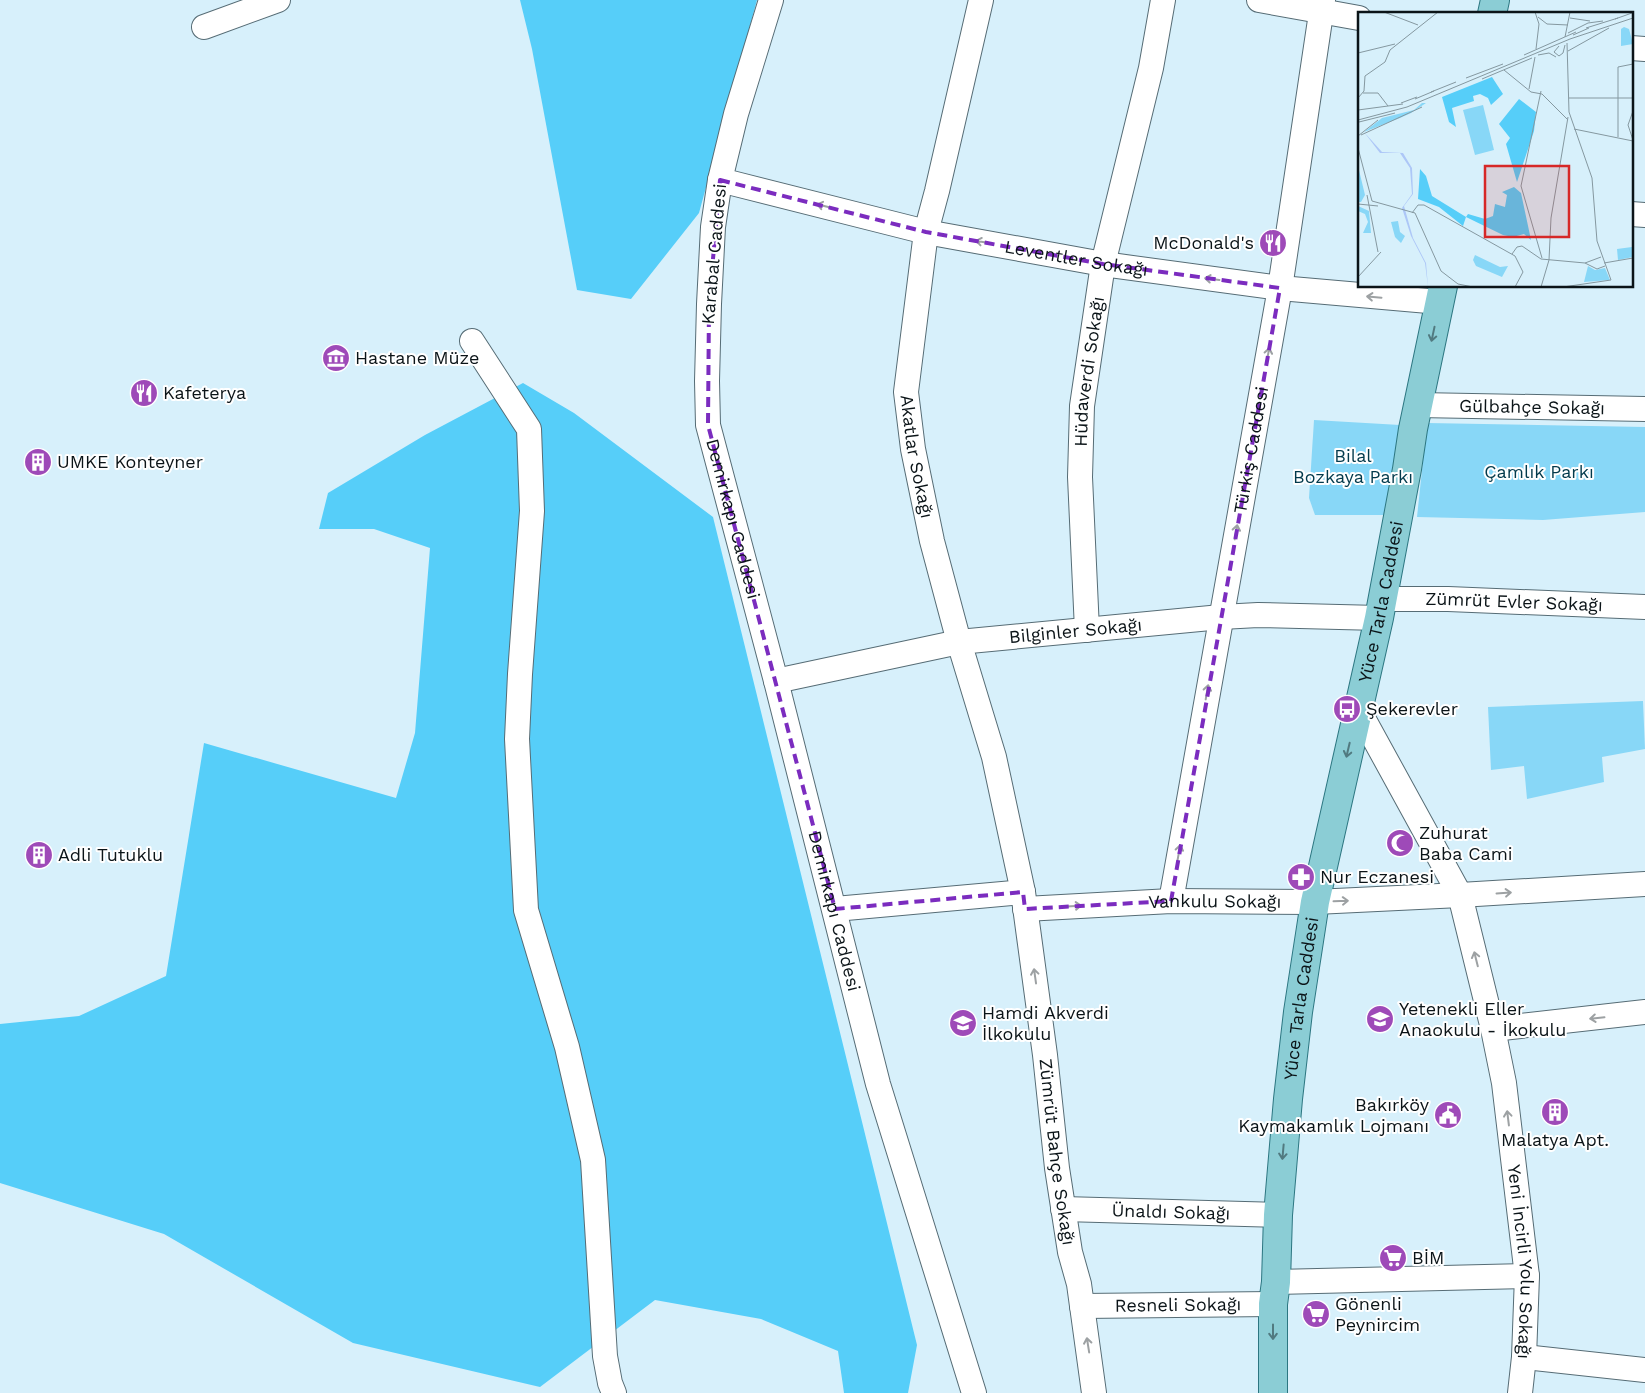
<svg xmlns="http://www.w3.org/2000/svg" width="1645" height="1393" viewBox="0 0 1645 1393" font-family="'Work Sans',sans-serif">
<rect width="100%" height="100%" fill="#d7f0fb"/>
<!-- green -->
<g fill="#88d7f7">
<polygon points="1314,420 1400,425 1390,515 1315,515 1309,498"/>
<polygon points="1427,423 1645,427 1645,512 1543,520 1417,517"/>
<polygon points="1643,701 1645,749 1602,757 1604,782 1527,799 1524,766 1491,770 1488,707"/>
</g>
<!-- forest -->
<g fill="#56cef9">
<polygon points="520,0 757,0 699,213 631,299 577,290 532,49"/>
<polygon points="523,383 574,413 713,517 917,1345 908,1393 844,1393 838,1351 761,1319 655,1300 540,1387 353,1343 164,1234 0,1183 0,1024 79,1016 166,976 204,743 396,798 415,733 430,548 374,529 319,529 328,493 425,435"/>
</g>
<g fill="none" stroke-linecap="round" stroke-linejoin="round">
<!-- minor casing -->
<g stroke="#566c75" stroke-width="26">
<g id="minor">
<path id="s1" d="M771,0L736,114L720,180L713,227L709,304L707,381L708,425L776,681L878,1084L974,1393"/>
<path id="s2" d="M981,0L937,191L926,232L906,392L913,449L932,541L959,642L994,757L1023,892L1045,1055L1057,1168L1070,1252L1079,1284L1094,1393"/>
<polyline points="1259,0 1359,18"/>
<polyline points="204,27 278,0"/>
<polyline points="1631,48 1645,49"/>
<path id="s3" d="M720,180L926,232L1103,264L1280,288L1440,302"/>
<polyline points="1631,214 1645,215"/>
<polyline points="472,341 529,429 532,511 520,674 517,739 526,910 567,1047 593,1160 605,1356 610,1383 614,1393"/>
<path id="s4" d="M1418,405L1645,409"/>
<path id="s5" d="M1383,599H1448L1645,607"/>
<path id="s6" d="M1087,630L1080,477L1082,406L1103,264L1151,68L1163,0"/>
<path id="s7" d="M776,681L959,642L1221,617L1258,615L1379,618"/>
<path id="s8" d="M1358,709L1460,895L1493,1029L1504,1083L1527,1276L1524,1357L1520,1393"/>
<path id="s9" d="M1171,901L1280,288L1323,0"/>
<polyline points="835,909 1023,892"/>
<path id="s10" d="M1025,909L1171,901L1315,902L1460,895L1645,884"/>
<polyline points="1493,1029 1645,1012"/>
<path id="s11" d="M1063,1209L1278,1215"/>
<polyline points="1276,1282 1527,1276"/>
<path id="s12" d="M1082,1306L1273,1304"/>
<polyline points="1524,1357 1645,1370"/>
</g>
</g>
<!-- major casing -->
<g stroke="#2c7681" stroke-width="30">
<g id="major">
<polyline points="1492,14 1495,0"/>
<path id="s13" d="M1273,1393V1304L1276,1282L1278,1215L1288,1099L1298,1012L1315,902L1379,618L1407,469L1413,429L1443,286"/>
</g>
</g>
<!-- minor -->
<use href="#minor" stroke="#fff" stroke-width="24"/>
<!-- major -->
<use href="#major" stroke="#8bcdd5" stroke-width="28"/>
</g>
<!-- one-way arrows -->
<defs><path id="oneway-shaft" d="M-6 0H5M1.5-3L5.5 0L1.5 3" fill="none" stroke-width="1.6" stroke-linecap="round" stroke-linejoin="round" transform="scale(1.25)"/></defs>
<g stroke="#9da1a3">
<use href="#oneway-shaft" transform="translate(824 206) rotate(-166)"/>
<use href="#oneway-shaft" transform="translate(983 242) rotate(-170)"/>
<use href="#oneway-shaft" transform="translate(1212 279) rotate(-173)"/>
<use href="#oneway-shaft" transform="translate(1374 297) rotate(-175)"/>
<use href="#oneway-shaft" transform="translate(1268 355) rotate(-80)"/>
<use href="#oneway-shaft" transform="translate(1236 532) rotate(-80)"/>
<use href="#oneway-shaft" transform="translate(1207 692) rotate(-80)"/>
<use href="#oneway-shaft" transform="translate(1179 852) rotate(-80)"/>
<use href="#oneway-shaft" transform="translate(1504 893) rotate(-4)"/>
<use href="#oneway-shaft" transform="translate(1341 901) rotate(-2)"/>
<use href="#oneway-shaft" transform="translate(1074 906) rotate(-3)"/>
<use href="#oneway-shaft" transform="translate(1476 959) rotate(-104)"/>
<use href="#oneway-shaft" transform="translate(1035 976) rotate(-98)"/>
<use href="#oneway-shaft" transform="translate(1597 1018) rotate(174)"/>
<use href="#oneway-shaft" transform="translate(1508 1118) rotate(-97)"/>
<use href="#oneway-shaft" transform="translate(1088 1345) rotate(-99)"/>
</g>
<g stroke="#517a80">
<use href="#oneway-shaft" transform="translate(1433 334) rotate(102)"/>
<use href="#oneway-shaft" transform="translate(1348 750) rotate(103)"/>
<use href="#oneway-shaft" transform="translate(1283 1152) rotate(95)"/>
<use href="#oneway-shaft" transform="translate(1273 1332) rotate(90)"/>
</g>
<!-- marked area -->
<path fill="none" stroke="#7b2cbf" stroke-width="4" stroke-dasharray="10 6" stroke-linejoin="round" d="M720,180L926,232L1103,264L1280,288L1171,901L1025,909L1023,892L835,909L708,425L709,304Z"/>
<!-- icons -->
<defs>
<g id="restaurant-disc" transform="scale(1.4375)"><circle r="9.5" fill="#9e4ab8" stroke="#fff"/><path d="M-5-6h1v4h1v-4h1v4h1v-4h1v5L-1.5 .5V6h-2V.5L-5-1ZM5-6V6H3V1.5H1.5Q1.5-4 5-6Z" fill="#fff"/></g>
<g id="museum-disc" transform="scale(1.4375)"><circle r="9.5" fill="#9e4ab8" stroke="#fff"/><path d="M0-6L6-3V-2H-6V-3ZM-5-1h2V3h-2ZM-1-1h2V3h-2ZM3-1h2V3H3ZM-6 4H6V6H-6Z" fill="#fff"/></g>
<g id="building-disc" transform="scale(1.4375)"><circle r="9.5" fill="#9e4ab8" stroke="#fff"/><path d="M-4-6H4V6H1V3H-1V6H-4ZM-2.5-4.3h1.7v1.8h-1.7ZM.8-4.3h1.7v1.8H.8ZM-2.5-1h1.7V.8h-1.7ZM.8-1h1.7V.8H.8Z" fill="#fff"/></g>
<g id="bus-disc" transform="scale(1.4375)"><circle r="9.5" fill="#9e4ab8" stroke="#fff"/><path d="M-5-6H5V4H4V6H2V4H-2V6H-4V4H-5ZM-3.5-4V0h7V-4ZM-3.5 1.2v1.5H-2V1.2ZM2 1.2v1.5H3.5V1.2Z" fill="#fff"/></g>
<g id="mosque-disc" transform="scale(1.4375)"><circle r="9.5" fill="#9e4ab8" stroke="#fff"/><path d="M3.5-4.9A6 6 0 1 0 3.5 4.9A5 5 0 1 1 3.5-4.9Z" fill="#fff"/></g>
<g id="pharmacy-disc" transform="scale(1.4375)"><circle r="9.5" fill="#9e4ab8" stroke="#fff"/><path d="M-2-6h4v4h4v4h-4v4h-4v-4h-4v-4h4Z" fill="#fff"/></g>
<g id="school-disc" transform="scale(1.4375)"><circle r="9.5" fill="#9e4ab8" stroke="#fff"/><path d="M0-5L7-2L0 1L-7-2ZM-4 1L0 2.5L4 1V4Q0 6-4 4Z" fill="#fff"/></g>
<g id="civic-disc" transform="scale(1.4375)"><circle r="9.5" fill="#9e4ab8" stroke="#fff"/><path d="M-.6-6.5H3V-4.5H.6V-3L4-1V1h2V6H-6V1h2V-1L-.6-3ZM-1.2 2.5V6h2.4V2.5Z" fill="#fff"/></g>
<g id="supermarket-disc" transform="scale(1.4375)"><circle r="9.5" fill="#9e4ab8" stroke="#fff"/><path d="M-6-5.5h2.5l.6 2H6L4.5 2H-2.5L-4.4-4H-6ZM-1.5 3.2a1.3 1.3 0 1 0 .1 0ZM3 3.2a1.3 1.3 0 1 0 .1 0Z" fill="#fff"/></g>
</defs>
<g fill-rule="evenodd">
<use href="#restaurant-disc" x="1273" y="243"/>
<use href="#museum-disc" x="336" y="358"/>
<use href="#restaurant-disc" x="144" y="393"/>
<use href="#building-disc" x="38" y="462"/>
<use href="#bus-disc" x="1347" y="709"/>
<use href="#mosque-disc" x="1400" y="843"/>
<use href="#building-disc" x="39" y="855"/>
<use href="#pharmacy-disc" x="1301" y="877"/>
<use href="#school-disc" x="1380" y="1019"/>
<use href="#school-disc" x="963" y="1023"/>
<use href="#building-disc" x="1555" y="1112"/>
<use href="#civic-disc" x="1448" y="1115"/>
<use href="#supermarket-disc" x="1393" y="1258"/>
<use href="#supermarket-disc" x="1316" y="1314"/>
</g>
<g text-anchor="middle" stroke-width="4" stroke-linejoin="round" paint-order="stroke">
<!-- poi labels -->
<g font-size="18" fill="#0b1418" stroke="#fff" text-anchor="start">
<text x="1254" y="249" text-anchor="end">McDonald's</text>
<text x="355" y="364">Hastane Müze</text>
<text x="163" y="399">Kafeterya</text>
<text x="57" y="468">UMKE Konteyner</text>
<text x="1366" y="715">Şekerevler</text>
<text x="1419" y="839">Zuhurat<tspan x="1419" dy="21">Baba Cami</tspan></text>
<text x="58" y="861">Adli Tutuklu</text>
<text x="1320" y="883">Nur Eczanesi</text>
<text x="1399" y="1015">Yetenekli Eller<tspan x="1399" dy="21">Anaokulu - İkokulu</tspan></text>
<text x="982" y="1019">Hamdi Akverdi<tspan x="982" dy="21">İlkokulu</tspan></text>
<text x="1429" y="1111" text-anchor="end">Bakırköy<tspan x="1429" dy="21">Kaymakamlık Lojmanı</tspan></text>
<text x="1555" y="1146" text-anchor="middle">Malatya Apt.</text>
<text x="1412" y="1264">BİM</text>
<text x="1335" y="1310">Gönenli<tspan x="1335" dy="21">Peynircim</tspan></text>
</g>
<!-- street labels -->
<g font-size="18" fill="#0b1418" stroke="#fff">
<text transform="translate(714 254) rotate(-85)" y="6">Karabal Caddesi</text>
<text dy="6" stroke="none"><textPath href="#s3" startOffset="365">Leventler Sokağı</textPath></text>
<text dy="6" stroke="none"><textPath href="#s6" startOffset="259">Hüdaverdi Sokağı</textPath></text>
<text dy="6" stroke="none"><textPath href="#s4" startOffset="114">Gülbahçe Sokağı</textPath></text>
<text dy="6" stroke="none"><textPath href="#s9" startOffset="458">Türkiş Caddesi</textPath></text>
<text dy="6" stroke="none"><textPath href="#s2" startOffset="465">Akatlar Sokağı</textPath></text>
<text dy="6" stroke="none"><textPath href="#s1" startOffset="530">Demirkapı Caddesi</textPath></text>
<text dy="6" stroke="none"><textPath href="#s13" startOffset="801">Yüce Tarla Caddesi</textPath></text>
<text dy="6" stroke="none"><textPath href="#s5" startOffset="131">Zümrüt Evler Sokağı</textPath></text>
<text dy="6" stroke="none"><textPath href="#s7" startOffset="304">Bilginler Sokağı</textPath></text>
<text dy="6" stroke="none"><textPath href="#s10" startOffset="190">Vankulu Sokağı</textPath></text>
<text dy="6" stroke="none"><textPath href="#s1" startOffset="935">Demirkapı Caddesi</textPath></text>
<text dy="6" stroke="none"><textPath href="#s13" startOffset="396">Yüce Tarla Caddesi</textPath></text>
<text dy="6" stroke="none"><textPath href="#s2" startOffset="1176">Zümrüt Bahçe Sokağı</textPath></text>
<text dy="6" stroke="none"><textPath href="#s11" startOffset="108">Ünaldı Sokağı</textPath></text>
<text dy="6" stroke="none"><textPath href="#s8" startOffset="585">Yeni İncirli Yolu Sokağı</textPath></text>
<text dy="6" stroke="none"><textPath href="#s12" startOffset="96">Resneli Sokağı</textPath></text>
</g>
<!-- park labels -->
<g font-size="18" fill="#023a4c" stroke="#fff">
<text x="1353" y="462">Bilal<tspan x="1353" dy="21">Bozkaya Parkı</tspan></text>
<text x="1539" y="478">Çamlık Parkı</text>
</g>
</g>
<!-- overview -->
<g transform="translate(1358 12)">
<rect width="275" height="275" fill="#d7f0fb"/>
<path d="M266,15L271,17L275,32L263,34V17ZM64,91H68L53,101L42,106L6,120L24,106L56,98ZM125,93L136,138L117,143L105,98ZM0,154L7,183L3,190H0ZM0,194L11,199L13,221H5L10,210L7,202L0,199ZM40,209L42,220L47,224L43,231L37,225L33,210ZM274,235L275,245L260,248L259,237ZM117,243L142,255L150,254L144,265L118,254L115,248ZM230,254L237,258L247,256L252,268L226,270Z" fill="#88d7f7"/>
<path d="M134,65L145,82L133,93L130,86L122,82L115,84L116,89L94,96L98,115L91,110L84,85ZM161,87L178,100L176,119L159,170L148,132L152,126L141,112ZM62,157L68,164L74,184L108,205L110,202L127,207L135,204L137,192L147,195L149,183L144,180L156,175L163,181L173,228L166,222L155,225L145,223L108,205L105,214L81,195L60,187Z" fill="#56cef9"/>
<path d="M6,120L24,140L45,141L54,156L55,182L46,194L55,226L68,251L70,275L67,251L53,224L44,196L54,182L52,156L42,141H22Z" fill="#adc7f7"/>
<path fill="none" stroke="#8598a0" stroke-width="1" d="M26,0L60,13M177,0L181,12L178,37M180,5L189,12L210,13M212,6L232,9M257,7L274,1M228,16L260,6M210,21L230,11L245,9M215,23L231,16M207,25L212,0M201,34L196,40L201,44L205,41L207,33M210,39L251,16M0,41L37,32M166,43L218,20M180,43L191,41L198,45M260,55V125M260,55L275,52M146,58L173,80L184,82L210,108M108,66L145,52M124,67L174,46M171,77L177,45M183,79L163,174L184,246M73,80L98,70M5,81H20L30,94M0,86L6,79L7,64L27,50L32,38L80,0M211,86H275M57,87L76,79M43,91L59,85M0,98L45,92M275,99L270,113L275,128M0,108L49,95L212,27L275,6M1,110L37,101M216,117L275,129M3,123L64,95M0,124L20,108M0,136L14,189L57,201L83,259L100,272L115,275M9,183L20,240M0,192L20,194M54,201L60,193H66L157,244L165,260L157,275M154,242L159,235L164,234L183,247L227,251L239,257L247,254M227,251L243,245M246,251L275,246M0,265L23,240M183,275L191,248L193,206L210,105M205,275L253,268L239,229L234,166L211,100L209,31"/>
<path fill="#d62828" fill-opacity="0.15" stroke="#d62828" stroke-width="2.5" d="M127,154H211V225H127Z"/>
<rect width="275" height="275" fill="none" stroke="#0b1418" stroke-width="2.5"/>
</g>
</svg>
